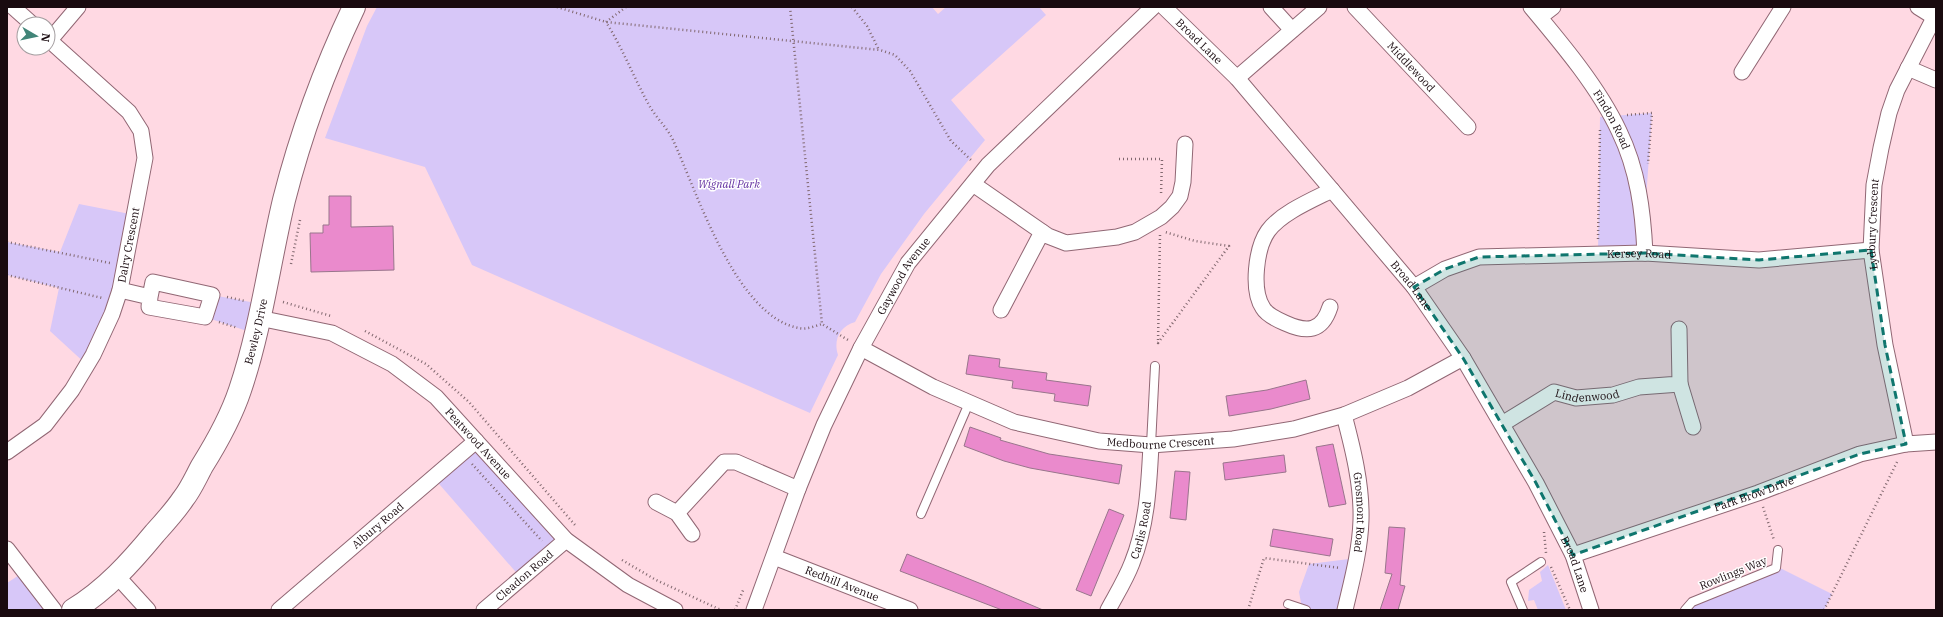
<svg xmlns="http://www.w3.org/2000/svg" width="1943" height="617" viewBox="0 0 1943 617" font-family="'IBM Plex Serif',serif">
<rect width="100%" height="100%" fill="#ffd9e3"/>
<!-- green -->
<g fill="#d7c7f8">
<path d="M377,7H932L938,14L946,7H1039L1046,15L951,100L985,140L924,214L881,274L855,322C840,326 833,340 838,355L810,413L472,265L425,167L325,138L367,26Z"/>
<polygon points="1652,113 1644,228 1645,253 1598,253 1600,117"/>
<polygon points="79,204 135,215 116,302 87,365 50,331 59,288 7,275 7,242 60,252"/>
<polygon points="212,295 261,304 256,334 205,317"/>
<polygon points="476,441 566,540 521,578 433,477"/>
<polygon points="1357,558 1345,610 1300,610 1302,608 1299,592 1309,564"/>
<polygon points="1548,565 1566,610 1538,610 1534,600 1528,601 1529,590 1542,581 1540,572"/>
<polygon points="1780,568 1832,594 1824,610 1688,610 1692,602"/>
<polygon points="24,572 54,610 7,610 7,583"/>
</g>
<!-- building -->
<g fill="#ea8acc" stroke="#99758c">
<polygon points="329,196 351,196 351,227 393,226 394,270 311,272 310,233 323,233 323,225 329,225"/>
<polygon points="969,355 1000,359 999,367 1047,373 1046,380 1091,386 1088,406 1054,401 1055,394 1012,388 1013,381 966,374"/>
<polygon points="1306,380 1310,399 1271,409 1229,416 1226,396 1267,390"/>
<polygon points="970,427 1001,438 1000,440 1049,454 1122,465 1119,484 1030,468 1004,461 964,446"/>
<polygon points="1333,444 1346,504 1329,507 1316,447"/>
<polygon points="1284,455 1286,472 1225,480 1223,463"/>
<polygon points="1175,471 1190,472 1186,520 1170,518"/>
<polygon points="1109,509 1124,515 1091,596 1076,590"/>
<polygon points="1389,527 1405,528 1400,585 1405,586 1398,610 1380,610 1392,574 1385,573"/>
<polygon points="1273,529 1333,539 1330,556 1270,546"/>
<polygon points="907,554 984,585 1043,610 1002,610 900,571"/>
</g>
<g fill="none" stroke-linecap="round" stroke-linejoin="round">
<!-- lane casing -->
<g stroke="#916774" stroke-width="10">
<g id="lane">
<polyline points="1151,445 1155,366"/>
<polyline points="921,514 969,403"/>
<polyline points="1288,604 1306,610"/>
<polyline points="1523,610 1511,582 1541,562"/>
<polyline points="1685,610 1692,602 1776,568 1778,550"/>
</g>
</g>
<!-- street casing -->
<g stroke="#916774" stroke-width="17">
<g id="street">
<polyline points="13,7 32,24"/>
<path id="s1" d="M1164,7L1237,78L1414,287L1463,358L1536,483L1573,555L1591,610"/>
<polyline points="1271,7 1292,30"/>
<path id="s2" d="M1355,7L1468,127"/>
<path id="s3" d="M1531,7C1562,44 1599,88 1619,131C1638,170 1643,211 1645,253"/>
<polyline points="1918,7 1934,17"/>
<polyline points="1540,17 1553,7"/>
<polyline points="50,40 78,7"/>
<polyline points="1908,68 1936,80"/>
<polyline points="1742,72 1783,7"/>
<polyline points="1237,78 1319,7"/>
<polyline points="973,184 1048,236 1066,243 1117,237 1135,232 1161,217 1172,207 1180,196 1183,182 1185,144"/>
<path id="s4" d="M1414,287L1445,269L1479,257L1645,253L1759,260L1871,250"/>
<polyline points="120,290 150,297 153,282 212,295 205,317 149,307 150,297"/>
<path d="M1330,307C1322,332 1307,333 1285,323C1278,320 1267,315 1263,308C1251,290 1256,248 1268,231C1281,213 1312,200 1332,190"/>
<polyline points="1001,310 1042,232"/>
<path id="s5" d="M259,318L332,333L392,364L436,397L566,540L628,585L675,610"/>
<path id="s6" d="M861,348L933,387L1014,422L1099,441L1151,445L1233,439L1294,429L1344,415L1408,388L1463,358"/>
<polyline points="1680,384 1693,427"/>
<path id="s7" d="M1344,415C1353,449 1362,485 1361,520C1360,551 1352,580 1345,610"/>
<path id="s8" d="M1502,424L1554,392L1576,398L1613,395L1639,387L1680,384L1679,329"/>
<path id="s9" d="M1906,444L1885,345L1871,250L1874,185L1881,148L1889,113L1897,90L1936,14"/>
<path id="s10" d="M7,452L45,425L72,390L93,355L112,314L120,290L145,158L141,131L129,112L48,39"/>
<polyline points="656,502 677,513 692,534"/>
<polyline points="677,513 724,462 736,462 798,489"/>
<polyline points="7,549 54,610"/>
<path id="s11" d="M1573,555L1758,493L1860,454L1906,444L1936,442"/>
<path id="s12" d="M774,557L910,610"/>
<polyline points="117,576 148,610"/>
<path id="s13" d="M279,610L476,441"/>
<path id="s14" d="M484,610L566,540"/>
<path id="s15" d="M754,610L798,489L824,425L861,348L908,263L988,165L1153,7"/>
<path id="s16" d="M1108,610C1116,595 1126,579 1132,563C1147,526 1149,485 1151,445"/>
</g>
</g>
<!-- secondary casing -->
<g stroke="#916774" stroke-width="24">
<g id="secondary">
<path id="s17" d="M73,610C106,590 131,562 155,533C165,522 175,511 183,499C191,489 196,477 202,466C217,442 231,417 240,390C261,328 269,263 284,200C301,133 325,68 354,7"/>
</g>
</g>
<!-- path -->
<g stroke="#81686f" stroke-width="2.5" stroke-dasharray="1 3" stroke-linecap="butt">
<polyline points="557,7 606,22 880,50 895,55 910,71 951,141 973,162"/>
<path d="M626,7L606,22C623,49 634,78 649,105C656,118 667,127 673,140C697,192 736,317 799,328C806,330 815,326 822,324"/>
<polyline points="790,7 822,324 848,340"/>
<polyline points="852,7 867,26 879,50"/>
<polyline points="1627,115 1652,113 1648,164"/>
<polyline points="1119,159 1162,159 1161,195"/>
<polyline points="1160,235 1158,343 1229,246 1195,241 1165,232"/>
<polyline points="1598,239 1600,128"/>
<polyline points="7,242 110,263"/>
<polyline points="291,264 300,220"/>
<polyline points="7,275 102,298"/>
<polyline points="227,297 245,301"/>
<polyline points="283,302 331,316"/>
<polyline points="219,322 238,328"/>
<polyline points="365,331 426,364 469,402 575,525"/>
<polyline points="472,464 542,541"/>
<polyline points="1763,507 1774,540"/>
<polyline points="1544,532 1546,553"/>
<polyline points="622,560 656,580 721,610"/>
<polyline points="1551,567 1570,610"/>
<polyline points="735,610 744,588"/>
<polyline points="1248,610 1264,558 1340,568"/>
<polyline points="1824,610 1898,460"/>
</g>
<!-- lane -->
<use href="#lane" stroke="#fff" stroke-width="8"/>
<!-- street -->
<use href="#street" stroke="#fff" stroke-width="15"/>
<!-- secondary -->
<use href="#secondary" stroke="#fff" stroke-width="22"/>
</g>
<!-- marked area -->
<path fill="#0f766e" fill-opacity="0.2" stroke="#0f766e" stroke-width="3" stroke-dasharray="8 5" stroke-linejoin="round" d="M1871,250L1885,345L1906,444L1860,454L1573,555L1536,483L1463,358L1414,287L1445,269L1479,257L1645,253L1759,260Z"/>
<g text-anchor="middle" stroke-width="3" stroke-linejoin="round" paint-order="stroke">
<!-- street labels -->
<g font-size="11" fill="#190a0f" stroke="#fff">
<text dy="4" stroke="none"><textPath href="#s1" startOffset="49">Broad Lane</textPath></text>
<text dy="4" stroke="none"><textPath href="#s2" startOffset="82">Middlewood</textPath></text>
<text dy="4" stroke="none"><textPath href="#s3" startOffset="139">Findon Road</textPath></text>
<text dy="4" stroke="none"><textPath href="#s9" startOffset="223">Lydbury Crescent</textPath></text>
<text dy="4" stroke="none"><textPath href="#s10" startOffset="248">Dalry Crescent</textPath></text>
<text dy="4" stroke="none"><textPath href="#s4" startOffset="232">Kersey Road</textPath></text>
<text dy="4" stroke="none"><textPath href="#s15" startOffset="367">Gaywood Avenue</textPath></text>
<text dy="4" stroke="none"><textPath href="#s1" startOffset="373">Broad Lane</textPath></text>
<text dy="4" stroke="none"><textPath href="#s17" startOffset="341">Bewley Drive</textPath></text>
<text dy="4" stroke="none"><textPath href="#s8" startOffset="95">Lindenwood</textPath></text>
<text dy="4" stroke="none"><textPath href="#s6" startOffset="319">Medbourne Crescent</textPath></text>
<text dy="4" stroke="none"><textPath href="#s5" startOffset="260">Peatwood Avenue</textPath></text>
<text dy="4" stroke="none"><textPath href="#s11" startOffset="191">Park Brow Drive</textPath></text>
<text dy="4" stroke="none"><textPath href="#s7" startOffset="99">Grosmont Road</textPath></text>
<text dy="4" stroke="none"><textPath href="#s13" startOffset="130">Albury Road</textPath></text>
<text dy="4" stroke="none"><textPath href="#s16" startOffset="87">Carlis Road</textPath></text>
<text dy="4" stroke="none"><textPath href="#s1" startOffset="697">Broad Lane</textPath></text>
<text transform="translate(1733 573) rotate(-22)" y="4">Rowlings Way</text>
<text dy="4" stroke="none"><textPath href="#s14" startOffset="53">Cleadon Road</textPath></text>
<text dy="4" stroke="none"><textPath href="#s12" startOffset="73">Redhill Avenue</textPath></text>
</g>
<!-- park labels -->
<g font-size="11" font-style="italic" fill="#6331a1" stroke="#fff">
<text x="729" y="188">Wignall Park</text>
</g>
</g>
<!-- border -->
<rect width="1943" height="617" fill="none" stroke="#190a0f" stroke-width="16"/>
<!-- north arrow -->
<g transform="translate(36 36) rotate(99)"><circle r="19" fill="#ffffff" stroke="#a39d9f"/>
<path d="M0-3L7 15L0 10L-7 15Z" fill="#418578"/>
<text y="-6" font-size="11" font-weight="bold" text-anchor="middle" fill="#190a0f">N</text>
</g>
</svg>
